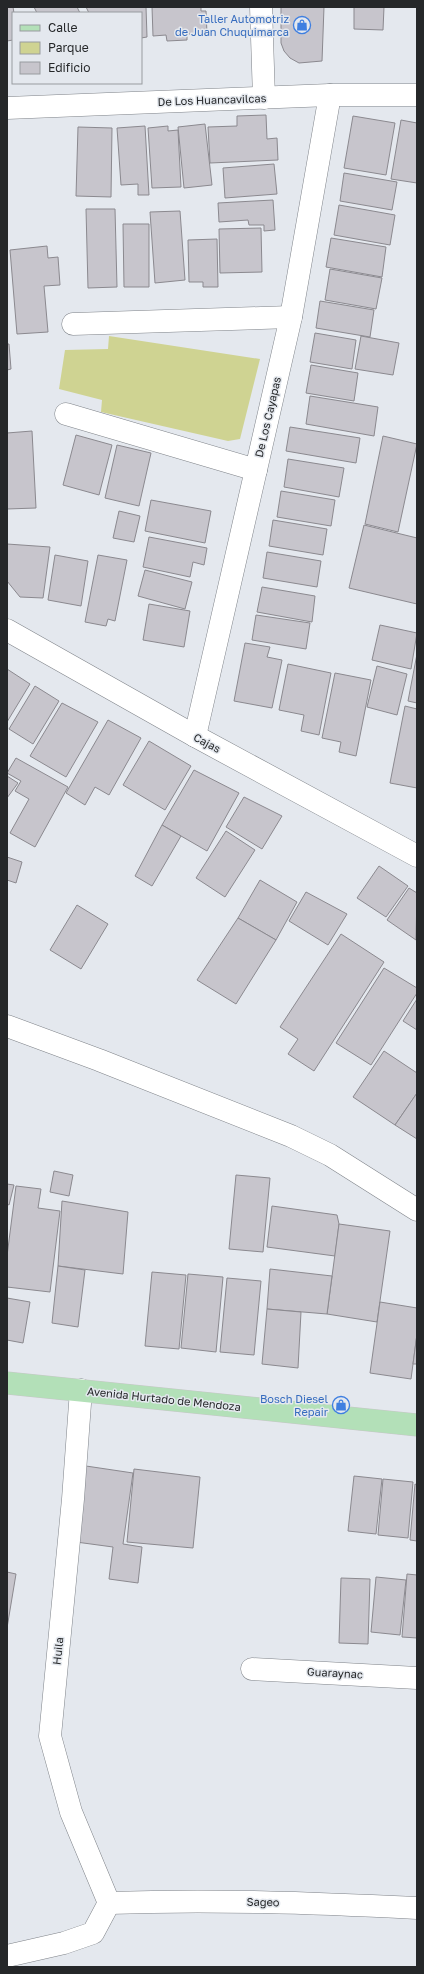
<svg xmlns="http://www.w3.org/2000/svg" width="424" height="1974" viewBox="0 0 424 1974" font-family="'Golos Text',sans-serif">
<rect width="100%" height="100%" fill="#e4e8ee"/>
<!-- green -->
<polygon fill="#cfd392" points="109,336 260,359 240,439 228,441 101,412 102,400 59,389 65,350 108,349"/>
<!-- building -->
<g fill="#c7c5cc" stroke="#8b898f">
<polygon points="7,7 13,7 14,13 13,40 7,41"/>
<polygon points="34,7 77,7 80,13 37,13"/>
<polygon points="86,7 146,7 147,37 141,38 141,13 89,13"/>
<polygon points="152,7 201,7 201,11 206,11 207,34 187,34 187,40 167,41 166,35 153,36"/>
<polygon points="281,7 324,7 322,61 299,63 290,58 284,51 281,43"/>
<polygon points="354,7 384,7 383,30 354,29"/>
<polygon points="266,115 267,139 277,138 278,160 210,163 208,127 237,126 237,116"/>
<polygon points="353,116 395,123 386,175 344,168"/>
<polygon points="401,120 417,123 417,183 391,179"/>
<polygon points="205,124 212,185 184,188 178,127"/>
<polygon points="145,126 149,195 138,195 138,184 121,185 117,128"/>
<polygon points="168,126 168,131 178,130 181,187 152,188 148,128"/>
<polygon points="78,127 112,128 111,197 76,196"/>
<polygon points="274,164 277,194 225,198 223,168"/>
<polygon points="344,173 397,182 392,210 340,201"/>
<polygon points="273,200 275,230 264,231 264,225 249,225 248,220 219,222 218,203"/>
<polygon points="339,205 395,215 390,245 334,235"/>
<polygon points="86,209 115,209 117,287 88,288"/>
<polygon points="180,211 185,280 155,283 150,212"/>
<polygon points="123,224 149,224 149,287 124,287"/>
<polygon points="261,228 262,272 220,273 219,229"/>
<polygon points="331,238 386,247 382,277 326,267"/>
<polygon points="217,239 218,287 203,287 203,282 189,282 188,240"/>
<polygon points="47,246 48,258 58,257 60,285 44,286 48,332 17,334 10,250"/>
<polygon points="330,269 382,278 376,309 325,300"/>
<polygon points="320,301 374,310 370,337 316,328"/>
<polygon points="315,333 356,340 352,369 310,362"/>
<polygon points="361,336 399,343 393,375 355,369"/>
<polygon points="7,344 9,344 11,369 7,370"/>
<polygon points="311,365 358,373 354,401 306,393"/>
<polygon points="310,396 378,407 374,436 306,424"/>
<polygon points="290,427 360,438 356,463 286,451"/>
<polygon points="32,431 36,508 7,509 7,433"/>
<polygon points="76,435 112,445 99,495 63,485"/>
<polygon points="383,436 417,444 398,532 365,524"/>
<polygon points="117,445 151,453 139,506 105,498"/>
<polygon points="288,459 344,468 339,497 284,487"/>
<polygon points="281,491 335,500 331,526 277,517"/>
<polygon points="151,500 211,511 205,543 145,531"/>
<polygon points="119,511 140,516 134,542 113,538"/>
<polygon points="273,520 327,529 323,555 269,546"/>
<polygon points="364,525 417,538 417,604 349,588"/>
<polygon points="149,537 207,548 204,565 193,562 190,577 143,567"/>
<polygon points="7,544 50,547 43,598 20,597 7,581"/>
<polygon points="267,552 321,561 317,587 263,578"/>
<polygon points="55,555 88,561 81,606 48,600"/>
<polygon points="98,555 127,560 115,621 108,619 106,626 85,622"/>
<polygon points="145,570 192,582 185,609 138,596"/>
<polygon points="262,587 315,596 312,622 257,612"/>
<polygon points="149,604 190,611 184,647 143,640"/>
<polygon points="256,615 310,623 306,649 252,640"/>
<polygon points="380,625 417,633 411,669 372,660"/>
<polygon points="245,643 270,647 267,657 282,660 272,708 234,701"/>
<polygon points="417,654 417,703 408,701"/>
<polygon points="288,664 331,673 319,735 301,731 304,715 279,710"/>
<polygon points="377,666 407,674 397,715 367,707"/>
<polygon points="7,669 30,684 7,722"/>
<polygon points="335,673 371,680 356,756 339,752 341,742 322,738"/>
<polygon points="35,686 59,701 33,744 9,729"/>
<polygon points="62,703 98,722 66,777 30,756"/>
<polygon points="405,706 417,709 417,788 390,783"/>
<polygon points="108,720 141,738 109,795 95,787 85,805 66,793"/>
<polygon points="149,741 191,766 165,810 123,785"/>
<polygon points="16,758 68,787 35,847 10,833 29,799 15,791 21,781 7,773"/>
<polygon points="194,770 239,793 207,851 162,825"/>
<polygon points="7,776 18,783 7,798"/>
<polygon points="244,797 282,816 262,849 226,827"/>
<polygon points="162,825 181,836 152,886 135,876"/>
<polygon points="226,831 255,850 225,897 196,878"/>
<polygon points="7,857 22,862 16,883 7,880"/>
<polygon points="379,866 408,886 386,917 357,898"/>
<polygon points="260,880 297,902 276,940 238,918"/>
<polygon points="409,888 417,893 416,940 387,920"/>
<polygon points="306,892 347,914 328,945 289,921"/>
<polygon points="77,905 108,924 81,969 50,950"/>
<polygon points="238,918 276,940 236,1004 197,980"/>
<polygon points="341,934 384,962 314,1071 288,1054 298,1039 280,1027"/>
<polygon points="384,968 417,988 417,993 371,1065 336,1043"/>
<polygon points="417,999 417,1030 403,1021"/>
<polygon points="384,1051 417,1073 417,1093 395,1125 353,1097"/>
<polygon points="417,1093 417,1139 395,1125"/>
<polygon points="54,1171 73,1175 69,1196 50,1192"/>
<polygon points="236,1175 270,1178 263,1252 229,1249"/>
<polygon points="7,1184 14,1185 9,1205 7,1204"/>
<polygon points="16,1186 41,1189 38,1208 60,1211 50,1292 7,1287 7,1256"/>
<polygon points="62,1201 128,1212 123,1274 58,1266"/>
<polygon points="272,1206 337,1215 339,1224 335,1256 267,1247"/>
<polygon points="339,1224 390,1231 377,1322 327,1314"/>
<polygon points="58,1266 85,1270 78,1327 52,1323"/>
<polygon points="270,1269 332,1276 327,1314 267,1309"/>
<polygon points="152,1272 186,1275 179,1349 145,1346"/>
<polygon points="188,1274 223,1277 216,1352 181,1348"/>
<polygon points="227,1278 261,1281 254,1355 220,1352"/>
<polygon points="7,1298 30,1302 23,1343 7,1340"/>
<polygon points="380,1302 417,1308 417,1334 411,1379 370,1373"/>
<polygon points="267,1309 301,1312 298,1368 262,1364"/>
<polygon points="417,1334 417,1364 413,1364"/>
<polygon points="86,1466 133,1473 123,1544 142,1547 138,1583 109,1579 113,1547 76,1542"/>
<polygon points="134,1469 200,1477 193,1548 127,1542"/>
<polygon points="354,1476 382,1479 376,1534 348,1531"/>
<polygon points="383,1479 413,1482 408,1538 378,1535"/>
<polygon points="415,1484 417,1485 417,1541 410,1540"/>
<polygon points="7,1572 16,1574 7,1628"/>
<polygon points="407,1574 417,1575 417,1638 402,1637"/>
<polygon points="376,1577 406,1580 400,1635 371,1632"/>
<polygon points="341,1578 370,1579 368,1644 339,1643"/>
</g>
<g fill="none" stroke-linecap="round" stroke-linejoin="round">
<!-- minor casing -->
<g stroke="#7f8389" stroke-width="23">
<g id="minor">
<polyline points="261,7 264,98"/>
<polyline points="7,108 330,95 417,95"/>
<polyline points="73,324 291,317"/>
<polyline points="66,414 256,470"/>
<polyline points="7,630 195,736 417,856"/>
<polyline points="195,736 291,317 330,95"/>
<polyline points="7,1026 99,1060 291,1136 330,1155 417,1210"/>
<polyline points="81,1390 73,1499 50,1736 71,1812 109,1903"/>
<polyline points="252,1669 417,1678"/>
<path d="M109,1903C212,1899 314,1903 417,1908"/>
<polyline points="7,1956 64,1943 93,1933 109,1903"/>
</g>
</g>
<!-- major casing -->
<g stroke="#c6c7c7" stroke-width="23">
<polyline id="major" points="7,1383 417,1425"/>
</g>
<!-- minor -->
<use href="#minor" stroke="#fff" stroke-width="22"/>
<!-- major -->
<use href="#major" stroke="#b3e0b8" stroke-width="22"/>
</g>
<!-- icons -->
<defs>
<g id="shop-ring" transform="scale(0.9)"><circle r="9.5" fill="#e4e8ee" stroke="#3f7fe0" stroke-width="1.5"/><path d="M-5-2.5h2.3a2.7 3.5 0 0 1 5.4 0H5L5.5 6h-11ZM-1.5-2.5h3a1.5 2.3 0 0 0-3 0Z" fill="#3f7fe0"/></g>
</defs>
<g fill-rule="evenodd">
<use href="#shop-ring" x="302" y="25"/>
<use href="#shop-ring" x="341" y="1405"/>
</g>
<g text-anchor="middle" stroke-width="3" stroke-linejoin="round" paint-order="stroke">
<!-- shop labels -->
<g font-size="11" fill="#366cbe" stroke="#e4e8ee" text-anchor="end">
<text x="289" y="23">Taller Automotriz<tspan x="289" dy="13">de Juan Chuquimarca</tspan></text>
<text x="328" y="1403">Bosch Diesel<tspan x="328" dy="13">Repair</tspan></text>
</g>
<!-- street labels -->
<g font-size="11" fill="#252729" stroke="#e4e8ee">
<text transform="translate(212 100) rotate(-2)" y="4">De Los Huancavilcas</text>
<text transform="translate(268 417) rotate(-77)" y="4">De Los Cayapas</text>
<text transform="translate(207 743) rotate(28)" y="4">Cajas</text>
<text transform="translate(164 1399) rotate(6)" y="4">Avenida Hurtado de Mendoza</text>
<text transform="translate(58 1651) rotate(-84)" y="4">Huila</text>
<text transform="translate(335 1673) rotate(3)" y="4">Guaraynac</text>
<text transform="translate(263 1902) rotate(1)" y="4">Sageo</text>
</g>
</g>
<!-- border -->
<rect width="424" height="1974" fill="none" stroke="#252729" stroke-width="16"/>
<!-- legend -->
<rect x="12" y="12" width="130" height="72" fill="#e4e8ee" stroke="#989b9f"/>
<rect x="20" y="25" width="20" height="6" fill="#b3e0b8" stroke="#989b9f"/>
<text x="48" y="32" font-size="12" fill="#252729">Calle</text>
<rect x="20" y="42" width="20" height="12" fill="#cfd392" stroke="#989b9f"/>
<text x="48" y="52" font-size="12" fill="#252729">Parque</text>
<rect x="20" y="62" width="20" height="12" fill="#c7c5cc" stroke="#989b9f"/>
<text x="48" y="72" font-size="12" fill="#252729">Edificio</text>
</svg>
